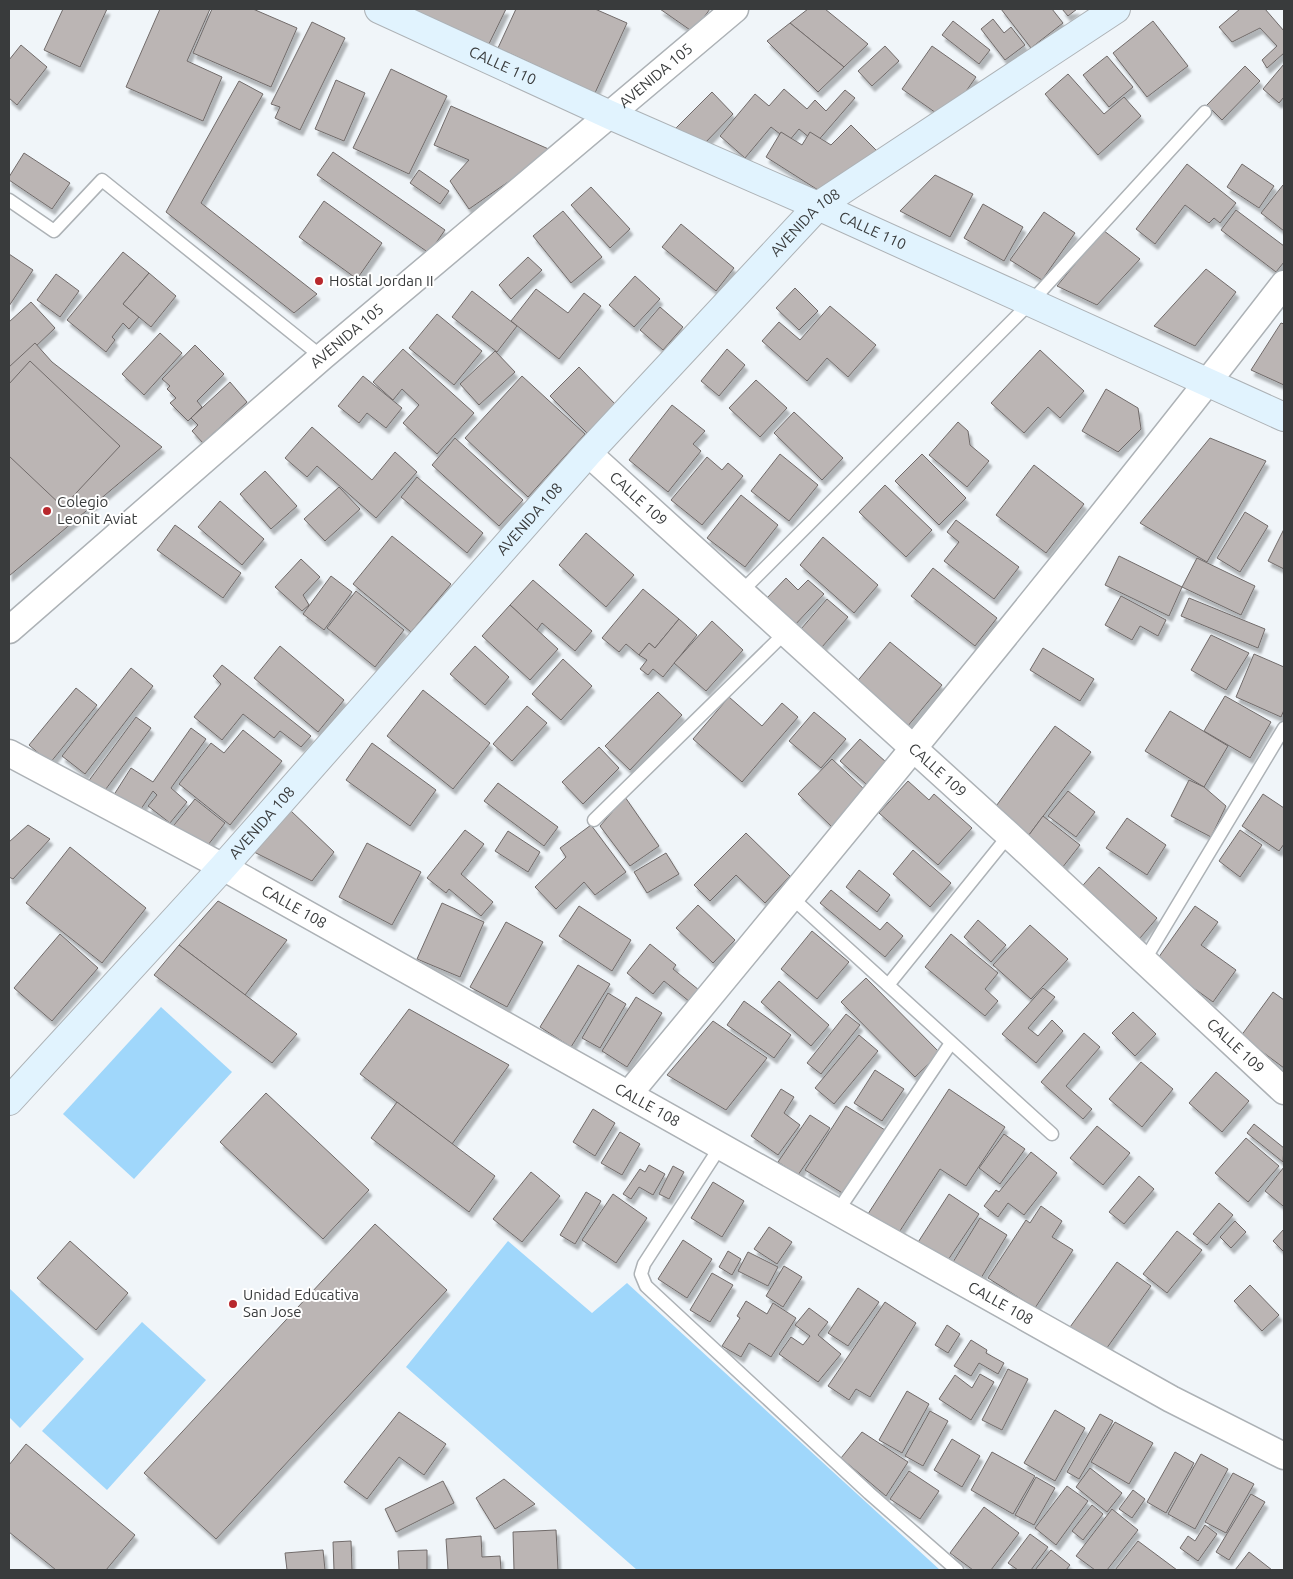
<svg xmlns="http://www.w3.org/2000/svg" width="1293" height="1579" viewBox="0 0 1293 1579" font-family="Ubuntu,sans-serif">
<defs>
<filter id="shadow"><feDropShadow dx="3" dy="5.5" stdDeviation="1" flood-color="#0004"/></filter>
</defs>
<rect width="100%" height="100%" fill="#f0f5f9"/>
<!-- green -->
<g fill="#a0d7fb">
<polygon points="161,1007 232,1072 134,1179 63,1114"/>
<polygon points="508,1241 592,1313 627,1283 940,1570 637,1570 406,1367"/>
<polygon points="9,1288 84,1359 20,1428 9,1417"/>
<polygon points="142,1322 206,1380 107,1490 42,1431"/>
</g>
<!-- building -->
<g fill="#bbb5b4" stroke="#716b6a" filter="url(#shadow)">
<polygon points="63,9 107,9 80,67 44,50"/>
<polygon points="160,9 210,9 187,61 222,77 203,121 126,87"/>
<polygon points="212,9 253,9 297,28 271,87 193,53"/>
<polygon points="414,9 506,9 486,50 411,14"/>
<polygon points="516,9 595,9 627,23 595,93 498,48"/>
<polygon points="660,9 710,9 693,32"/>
<polygon points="808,9 825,9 868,44 844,67 790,23"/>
<polygon points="1001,9 1052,9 1063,23 1031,48"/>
<polygon points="1062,9 1077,9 1068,16"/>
<polygon points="1240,9 1265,9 1284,31 1284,53 1267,68 1262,60 1277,46 1260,28 1232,42 1219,27"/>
<polygon points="993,19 1004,33 1011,27 1025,45 1005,60 981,29"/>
<polygon points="953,21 990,50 979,64 942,35"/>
<polygon points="1153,21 1188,66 1147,97 1113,53"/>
<polygon points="312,22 345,38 300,130 275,118 280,107 271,104"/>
<polygon points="790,23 844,67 818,92 767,41"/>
<polygon points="21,45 47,67 17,105 9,98 9,60"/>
<polygon points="885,46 899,61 872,86 858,71"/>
<polygon points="932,46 976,77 946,120 902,89"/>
<polygon points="1107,56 1133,87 1109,107 1083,75"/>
<polygon points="1284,64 1284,97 1279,103 1263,89"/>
<polygon points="1245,66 1260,81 1222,120 1207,105"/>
<polygon points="391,69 447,96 409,174 353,148"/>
<polygon points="1068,74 1104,114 1124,97 1141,116 1098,155 1045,94"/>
<polygon points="336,80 365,93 344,141 315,129"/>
<polygon points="239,81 263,94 201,203 317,294 294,313 166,212"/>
<polygon points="784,89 807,109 815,100 826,111 845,90 855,98 816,143 799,129 789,141 771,127 745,158 720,136 755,94 769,106"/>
<polygon points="712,92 733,114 703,145 673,131"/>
<polygon points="451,106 553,151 469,209 450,181 469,160 434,145"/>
<polygon points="851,125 879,153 818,190 766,157 781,132 802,145 810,132 831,145"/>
<polygon points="333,152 445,230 429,253 317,175"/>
<polygon points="24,153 70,183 52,209 9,180 9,177"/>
<polygon points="1187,164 1236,203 1220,223 1214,218 1209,223 1185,205 1155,244 1136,229"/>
<polygon points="1242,164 1274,186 1259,208 1227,187"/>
<polygon points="419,170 449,191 440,204 410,183"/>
<polygon points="935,175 973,194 950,237 900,211"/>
<polygon points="1283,185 1284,186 1284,231 1261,213"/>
<polygon points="591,187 630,229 610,248 571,205"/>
<polygon points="324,201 382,243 357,279 299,237"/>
<polygon points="983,204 1023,227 1004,261 964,238"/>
<polygon points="1236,210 1284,246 1284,262 1276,272 1221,230"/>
<polygon points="563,211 602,257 571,283 533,236"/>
<polygon points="1044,212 1075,233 1042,280 1010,260"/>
<polygon points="681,224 734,268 716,291 662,247"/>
<polygon points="1103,230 1140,259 1097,305 1057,286"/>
<polygon points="123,252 149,273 123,304 139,317 129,329 123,323 112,337 115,340 106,352 67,320"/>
<polygon points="9,254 33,270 9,306"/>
<polygon points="528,257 542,270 511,299 499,285"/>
<polygon points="1206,269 1236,292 1195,346 1154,326"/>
<polygon points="149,273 176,296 151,327 123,304"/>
<polygon points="56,274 79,291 60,317 37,300"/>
<polygon points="635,276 660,299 634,327 609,305"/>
<polygon points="795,288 818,311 799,330 776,308"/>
<polygon points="536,289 568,313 584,293 601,306 559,359 511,321"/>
<polygon points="472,291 517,326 497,352 452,317"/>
<polygon points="31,302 55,328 9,372 9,322"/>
<polygon points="830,306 876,345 848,377 827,358 807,381 762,341 779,322 800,340"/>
<polygon points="660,307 683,327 663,350 640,330"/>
<polygon points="437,314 482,351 454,385 409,348"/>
<polygon points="1281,323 1284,324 1284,385 1251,370"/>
<polygon points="160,333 182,353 144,395 122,374"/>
<polygon points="35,343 52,362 162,447 9,576 9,367"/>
<polygon points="195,345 224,374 197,401 202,407 188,421 170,403 176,398 167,389 170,386 162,379"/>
<polygon points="403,349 474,413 437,454 403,423 419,405 402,389 393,400 373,382"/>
<polygon points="727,349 745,365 719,396 701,381"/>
<polygon points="1040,350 1084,391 1060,418 1048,407 1024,433 991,403"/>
<polygon points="495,351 515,372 479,405 460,384"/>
<polygon points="30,361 120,446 63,507 9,456 9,384"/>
<polygon points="579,367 618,407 589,435 550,396"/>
<polygon points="363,376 402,408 386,428 367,413 359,423 338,406"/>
<polygon points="522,376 585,434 528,497 465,438"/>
<polygon points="756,380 787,408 760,437 729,408"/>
<polygon points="230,382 247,402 203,443 192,431 198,425 191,418"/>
<polygon points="1106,389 1138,408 1141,429 1118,452 1082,431"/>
<polygon points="672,405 705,431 693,444 701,451 668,492 629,460"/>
<polygon points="794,412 843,458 822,480 774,433"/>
<polygon points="958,422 968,431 970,445 989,461 967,487 929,455"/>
<polygon points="312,427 372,480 395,452 417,472 376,518 317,466 307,477 285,458"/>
<polygon points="455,438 523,500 499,526 432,465"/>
<polygon points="1210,438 1266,461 1207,562 1140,523"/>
<polygon points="780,454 818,485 789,521 751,491"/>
<polygon points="922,454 966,498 939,525 895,481"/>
<polygon points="707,457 722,470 728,463 743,476 702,525 671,500"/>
<polygon points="1034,465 1084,504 1046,553 996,515"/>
<polygon points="265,471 297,506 271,529 240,494"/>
<polygon points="417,477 483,533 467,553 401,497"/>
<polygon points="885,485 932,530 906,557 859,512"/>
<polygon points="339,487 360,509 325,541 304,519"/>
<polygon points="741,495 778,525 745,567 707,538"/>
<polygon points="220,501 264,539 242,565 198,527"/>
<polygon points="1245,512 1268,526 1240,572 1217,558"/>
<polygon points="956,520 1019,567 994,599 944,561 959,542 947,532"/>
<polygon points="175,525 241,573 223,598 157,550"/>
<polygon points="1284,529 1284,569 1268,561"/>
<polygon points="586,533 634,575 606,607 559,565"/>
<polygon points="392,536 451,584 411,632 353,584"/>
<polygon points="823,537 878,585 854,613 800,565"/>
<polygon points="1119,556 1182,587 1169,616 1105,585"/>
<polygon points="1197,558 1255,586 1241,615 1182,587"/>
<polygon points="301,559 320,577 303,595 309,605 302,611 275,587"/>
<polygon points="933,568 997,618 975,646 911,596"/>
<polygon points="331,576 352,592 324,630 303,614"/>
<polygon points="786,578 798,590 808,580 824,594 793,627 765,600"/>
<polygon points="533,580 592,631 575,651 542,623 537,630 510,605"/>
<polygon points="643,589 679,619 655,648 649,643 639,655 626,644 619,652 602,638"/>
<polygon points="356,591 404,630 375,667 327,628"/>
<polygon points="1121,596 1166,620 1158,636 1140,626 1132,640 1105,625"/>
<polygon points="1189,598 1265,629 1258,648 1181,616"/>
<polygon points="827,599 848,617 822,647 801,629"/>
<polygon points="510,605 558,649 530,680 482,636"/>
<polygon points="679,619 697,635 663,677 653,669 648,675 640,669 647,660 639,655 649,643 655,648"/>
<polygon points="712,621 743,650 706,691 674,663"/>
<polygon points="1211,635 1249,653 1226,690 1191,670"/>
<polygon points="890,642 942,685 907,727 855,684"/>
<polygon points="280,646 344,700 318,732 254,678"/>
<polygon points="475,646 509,677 485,705 450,674"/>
<polygon points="1043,648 1094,679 1080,701 1030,670"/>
<polygon points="1254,654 1284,667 1284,710 1281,717 1236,697"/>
<polygon points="563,659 592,686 561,720 532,694"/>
<polygon points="222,665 311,736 301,747 280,731 274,738 243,714 222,740 194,717 221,684 213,676"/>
<polygon points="131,668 153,686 85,774 62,756"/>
<polygon points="76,688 97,705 50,763 29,745"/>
<polygon points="423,690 490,743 453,789 387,736"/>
<polygon points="658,692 682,715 630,770 605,746"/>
<polygon points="1225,696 1271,722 1250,758 1204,731"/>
<polygon points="729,697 762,726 782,703 798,717 742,782 693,739"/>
<polygon points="527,706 547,723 512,761 493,744"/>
<polygon points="1170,711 1228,746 1204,787 1145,751"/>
<polygon points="814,712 846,739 821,768 789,741"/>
<polygon points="136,717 151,728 100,797 85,786"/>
<polygon points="1055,726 1091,752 1026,839 991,813"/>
<polygon points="191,728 206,739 171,788 187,802 170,823 148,806 157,795 153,791 135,818 110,801 131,768 153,782"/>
<polygon points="243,730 282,761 230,825 179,784 211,743 224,753"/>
<polygon points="860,739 886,762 866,784 840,761"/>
<polygon points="372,743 436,790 410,826 346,780"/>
<polygon points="599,747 619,768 583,804 562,782"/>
<polygon points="832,759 866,791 832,827 798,794"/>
<polygon points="1189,780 1204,787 1226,806 1211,837 1171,816"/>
<polygon points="908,781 929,800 934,794 972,828 938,865 879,813"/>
<polygon points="498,783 558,827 544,846 484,801"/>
<polygon points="1068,791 1095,812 1076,837 1048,816"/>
<polygon points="1263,794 1284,808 1284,844 1279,851 1242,826"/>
<polygon points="625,797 659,846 630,866 600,826"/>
<polygon points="195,799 225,823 201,854 170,830"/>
<polygon points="291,811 334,852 312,881 254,852"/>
<polygon points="1043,816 1080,845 1062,868 1026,839"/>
<polygon points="1127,818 1166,845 1147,875 1106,848"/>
<polygon points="28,825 50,839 13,879 9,877 9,842"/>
<polygon points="591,825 626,872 595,895 584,882 556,909 535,887 566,857 560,848"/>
<polygon points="465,830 484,844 461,874 493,902 481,916 449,889 446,893 427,878"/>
<polygon points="1240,830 1262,845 1240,877 1219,861"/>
<polygon points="508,831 540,852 528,872 495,851"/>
<polygon points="746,833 790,876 765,903 736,875 710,901 694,885"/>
<polygon points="367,843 421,872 392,925 339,897"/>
<polygon points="70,847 146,908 102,963 26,903"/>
<polygon points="913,850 951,883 930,907 893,874"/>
<polygon points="666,853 679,874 647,893 634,872"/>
<polygon points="1099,867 1157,918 1135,944 1077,892"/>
<polygon points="859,870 890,895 877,912 846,887"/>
<polygon points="831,890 880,930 887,922 903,936 885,957 820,903"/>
<polygon points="218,901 287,940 245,995 179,945"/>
<polygon points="442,903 484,922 460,977 417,959"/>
<polygon points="698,905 735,940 713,963 676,928"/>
<polygon points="579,906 631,940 612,971 559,936"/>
<polygon points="1195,906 1218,922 1201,945 1236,970 1213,1002 1156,961"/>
<polygon points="978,920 1006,945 991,962 964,937"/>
<polygon points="506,922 543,942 507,1007 470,987"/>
<polygon points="1030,925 1068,959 1031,999 993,965"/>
<polygon points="812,931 849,962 817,999 781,969"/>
<polygon points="60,934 98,968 52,1021 14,988"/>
<polygon points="951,934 998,973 985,989 998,1001 985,1016 925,967"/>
<polygon points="650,944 676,965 673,969 699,990 690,1002 664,981 653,994 627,973"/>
<polygon points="179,945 297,1034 272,1063 154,975"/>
<polygon points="578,965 610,984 571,1047 540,1027"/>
<polygon points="866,978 940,1053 915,1077 841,1002"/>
<polygon points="779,981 829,1025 811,1046 761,1002"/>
<polygon points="1043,988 1055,997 1028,1028 1038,1036 1052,1020 1063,1031 1036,1063 1002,1034"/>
<polygon points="1273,992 1284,1000 1284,1068 1241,1036"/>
<polygon points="608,993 626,1004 600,1048 582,1038"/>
<polygon points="636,997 662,1013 627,1067 602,1051"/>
<polygon points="744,1001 791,1035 774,1058 727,1025"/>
<polygon points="409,1009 509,1065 452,1144 360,1074"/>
<polygon points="1133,1012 1156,1034 1135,1056 1112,1033"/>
<polygon points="846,1014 860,1025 821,1074 807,1063"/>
<polygon points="713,1021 767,1058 726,1110 667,1075"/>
<polygon points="1084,1033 1100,1047 1066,1086 1092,1109 1083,1119 1041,1082"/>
<polygon points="859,1035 878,1051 834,1104 815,1088"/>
<polygon points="1141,1062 1173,1089 1142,1127 1109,1099"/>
<polygon points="875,1070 904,1089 882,1121 854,1103"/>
<polygon points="1216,1072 1249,1101 1222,1132 1189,1103"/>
<polygon points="781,1089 794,1097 784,1113 800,1125 778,1155 751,1136"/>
<polygon points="949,1089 1005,1127 966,1186 940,1169 896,1237 866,1217"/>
<polygon points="266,1093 369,1190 323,1239 220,1142"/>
<polygon points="397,1102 495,1176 469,1212 371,1138"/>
<polygon points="846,1106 885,1130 844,1194 805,1170"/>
<polygon points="593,1109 615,1123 595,1156 573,1142"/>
<polygon points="810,1115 830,1128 798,1175 778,1162"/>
<polygon points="1254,1124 1284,1148 1283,1162 1247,1133"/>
<polygon points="1097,1126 1130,1153 1103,1185 1070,1158"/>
<polygon points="620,1132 640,1144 622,1175 601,1163"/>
<polygon points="1004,1134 1025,1149 1000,1184 979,1168"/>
<polygon points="1246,1138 1279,1166 1248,1202 1215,1173"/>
<polygon points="1031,1152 1057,1173 1024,1215 1008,1203 998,1217 984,1206 996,1190 999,1192"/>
<polygon points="649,1165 665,1174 653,1195 639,1187 631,1199 623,1194 640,1169 645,1172"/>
<polygon points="673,1166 684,1172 669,1199 659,1194"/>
<polygon points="1284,1167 1284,1205 1283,1206 1265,1191"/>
<polygon points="531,1172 560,1196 522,1242 493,1219"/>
<polygon points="1139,1176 1154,1189 1124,1224 1109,1212"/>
<polygon points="713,1182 744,1201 722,1237 691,1218"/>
<polygon points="586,1192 601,1201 575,1244 560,1235"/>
<polygon points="613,1194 647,1218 616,1263 582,1240"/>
<polygon points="949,1194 979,1214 944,1266 915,1247"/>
<polygon points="1219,1203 1233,1215 1207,1245 1193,1234"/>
<polygon points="1041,1206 1062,1221 1052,1237 1073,1250 1035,1308 988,1278 1026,1220 1030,1223"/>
<polygon points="980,1218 1007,1235 978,1283 950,1267"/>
<polygon points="1235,1221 1246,1232 1231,1248 1220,1237"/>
<polygon points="375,1224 447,1290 216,1539 144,1473"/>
<polygon points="769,1227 792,1242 777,1264 754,1249"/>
<polygon points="1284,1229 1284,1252 1273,1241"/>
<polygon points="1177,1231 1202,1250 1167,1293 1143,1274"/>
<polygon points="683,1240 712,1259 687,1298 658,1279"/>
<polygon points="70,1241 128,1293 96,1330 37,1278"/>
<polygon points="728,1251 741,1259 732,1275 719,1267"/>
<polygon points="748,1252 778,1267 768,1286 738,1271"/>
<polygon points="1117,1262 1151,1286 1099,1359 1065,1334"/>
<polygon points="784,1266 802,1277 783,1307 766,1296"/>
<polygon points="712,1273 733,1285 710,1322 690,1310"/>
<polygon points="1250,1285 1279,1315 1262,1331 1234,1301"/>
<polygon points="858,1288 879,1302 848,1346 828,1333"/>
<polygon points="746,1301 767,1314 773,1303 796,1318 771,1357 749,1343 741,1357 722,1346 740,1318 737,1316"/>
<polygon points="885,1302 916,1323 870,1397 856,1389 849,1400 828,1386"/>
<polygon points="809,1308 828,1322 818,1335 841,1354 818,1382 779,1354 791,1337 803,1345 810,1336 795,1325"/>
<polygon points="947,1325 960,1334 948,1353 935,1345"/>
<polygon points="971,1340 987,1350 986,1353 1004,1363 998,1374 979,1363 971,1376 954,1366"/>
<polygon points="1008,1369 1028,1379 1002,1430 982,1420"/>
<polygon points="980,1374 994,1382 971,1420 939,1399 955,1375 972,1388"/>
<polygon points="907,1391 929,1404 902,1453 879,1440"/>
<polygon points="1055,1410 1085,1428 1055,1481 1024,1463"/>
<polygon points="930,1411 948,1421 923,1466 905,1456"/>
<polygon points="399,1412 446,1444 424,1475 399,1457 367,1499 344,1482"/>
<polygon points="1100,1414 1113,1421 1079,1479 1067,1472"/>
<polygon points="1115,1422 1153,1443 1129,1484 1091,1462"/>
<polygon points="862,1432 908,1462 886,1496 841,1458"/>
<polygon points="952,1439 980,1456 962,1487 934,1470"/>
<polygon points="26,1444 135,1535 106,1570 56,1570 9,1532 9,1465"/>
<polygon points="992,1452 1035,1476 1013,1514 971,1490"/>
<polygon points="1175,1452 1194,1463 1166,1513 1147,1502"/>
<polygon points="1201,1454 1228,1469 1195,1529 1168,1514"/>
<polygon points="1090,1468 1122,1493 1107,1512 1076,1487"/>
<polygon points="909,1471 939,1491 920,1519 890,1499"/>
<polygon points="1233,1473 1254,1484 1226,1533 1205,1522"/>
<polygon points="1036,1477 1055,1488 1034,1525 1015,1515"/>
<polygon points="504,1479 535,1504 495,1529 476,1498"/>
<polygon points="443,1481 454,1503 396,1532 385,1509"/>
<polygon points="1067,1486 1088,1501 1056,1545 1035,1528"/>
<polygon points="1133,1490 1145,1499 1132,1518 1119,1509"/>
<polygon points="1251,1494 1265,1502 1229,1560 1216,1552"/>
<polygon points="1092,1505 1103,1514 1083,1540 1072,1531"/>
<polygon points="984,1507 1019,1533 991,1570 973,1570 950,1553"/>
<polygon points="1112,1509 1138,1530 1107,1570 1095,1570 1076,1556"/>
<polygon points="1205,1525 1217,1534 1198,1561 1180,1548 1188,1536 1195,1541"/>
<polygon points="556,1530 558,1570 514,1570 513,1532"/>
<polygon points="1030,1534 1048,1547 1031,1570 1018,1570 1008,1563"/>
<polygon points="481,1536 482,1557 500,1556 501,1570 448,1570 446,1539"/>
<polygon points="351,1541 352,1570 334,1570 333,1542"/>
<polygon points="1138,1541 1177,1570 1115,1570"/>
<polygon points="323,1550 325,1570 287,1570 285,1553"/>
<polygon points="427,1550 427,1570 399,1570 398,1551"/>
<polygon points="1051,1550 1070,1565 1066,1570 1035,1570"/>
<polygon points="1249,1552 1272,1570 1235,1570"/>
</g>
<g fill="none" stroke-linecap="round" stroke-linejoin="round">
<!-- lane casing -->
<g stroke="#adb2b6" stroke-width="15">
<g id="lane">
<polyline points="9,200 54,231 102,180 322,357"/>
<polyline points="742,591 1030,303 1205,112"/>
<polyline points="594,820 786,632"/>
<polyline points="791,897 1052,1134"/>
<polyline points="1144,961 1284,728"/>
<polyline points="888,985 1009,835"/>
<polyline points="720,1147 644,1264 641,1274 646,1286 869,1493 957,1570"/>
<polyline points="837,1212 951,1043"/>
</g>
</g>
<!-- street casing -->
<g stroke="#adb2b6" stroke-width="29">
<g id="street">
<path id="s1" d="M588,453L1009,835L1284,1091"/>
<path id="s2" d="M9,630L322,357L735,9"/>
<path id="s3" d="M9,753L223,867L1171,1399L1284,1456"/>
<path d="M629,1094C850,826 1072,558 1284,284"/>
</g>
</g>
<!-- secondary casing -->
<g stroke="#adb2b6" stroke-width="30">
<g id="secondary">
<path id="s4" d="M379,9L610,115L818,206L1284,417"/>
<path id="s5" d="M9,1101L223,867L588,453L818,206L1116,9"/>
</g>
</g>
<!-- lane -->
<use href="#lane" stroke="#fff" stroke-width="12"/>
<!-- street -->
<use href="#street" stroke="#fff" stroke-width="26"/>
<!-- secondary -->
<use href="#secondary" stroke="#e1f3fe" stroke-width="28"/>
</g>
<!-- markers -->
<g fill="#b8282d" stroke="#fff" stroke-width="2">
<circle cx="319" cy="281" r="5"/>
<circle cx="47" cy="511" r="5"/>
<circle cx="233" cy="1304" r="5"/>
</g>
<g text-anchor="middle" stroke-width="4" stroke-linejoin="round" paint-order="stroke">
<!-- street labels -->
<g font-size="15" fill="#393b3c" stroke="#fff">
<text dy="5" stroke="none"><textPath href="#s4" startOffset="136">CALLE 110</textPath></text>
<text dy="5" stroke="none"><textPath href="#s2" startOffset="852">AVENIDA 105</textPath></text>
<text dy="5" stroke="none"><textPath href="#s5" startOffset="1186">AVENIDA 108</textPath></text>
<text dy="5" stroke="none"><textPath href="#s4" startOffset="541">CALLE 110</textPath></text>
<text dy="5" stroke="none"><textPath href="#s2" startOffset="448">AVENIDA 105</textPath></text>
<text dy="5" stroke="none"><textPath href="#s1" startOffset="68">CALLE 109</textPath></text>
<text dy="5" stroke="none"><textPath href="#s5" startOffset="781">AVENIDA 108</textPath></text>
<text dy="5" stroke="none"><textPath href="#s1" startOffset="472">CALLE 109</textPath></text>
<text dy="5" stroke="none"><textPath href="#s5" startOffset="376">AVENIDA 108</textPath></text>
<text dy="5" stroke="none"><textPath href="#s3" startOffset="324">CALLE 108</textPath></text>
<text dy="5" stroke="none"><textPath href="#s1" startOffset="878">CALLE 109</textPath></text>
<text dy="5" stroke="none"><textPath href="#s3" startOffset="729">CALLE 108</textPath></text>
<text dy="5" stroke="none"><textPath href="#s3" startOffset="1134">CALLE 108</textPath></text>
</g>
<!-- poi labels -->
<g font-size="15" fill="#393b3c" stroke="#fff" text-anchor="start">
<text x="329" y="286">Hostal Jordan II</text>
<text x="57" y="507">Colegio<tspan x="57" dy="17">Leonit Aviat</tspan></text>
<text x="243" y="1300">Unidad Educativa<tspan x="243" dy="17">San Jose</tspan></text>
</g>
</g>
<!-- border -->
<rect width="1293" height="1579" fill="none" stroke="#393b3c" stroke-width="20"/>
</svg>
